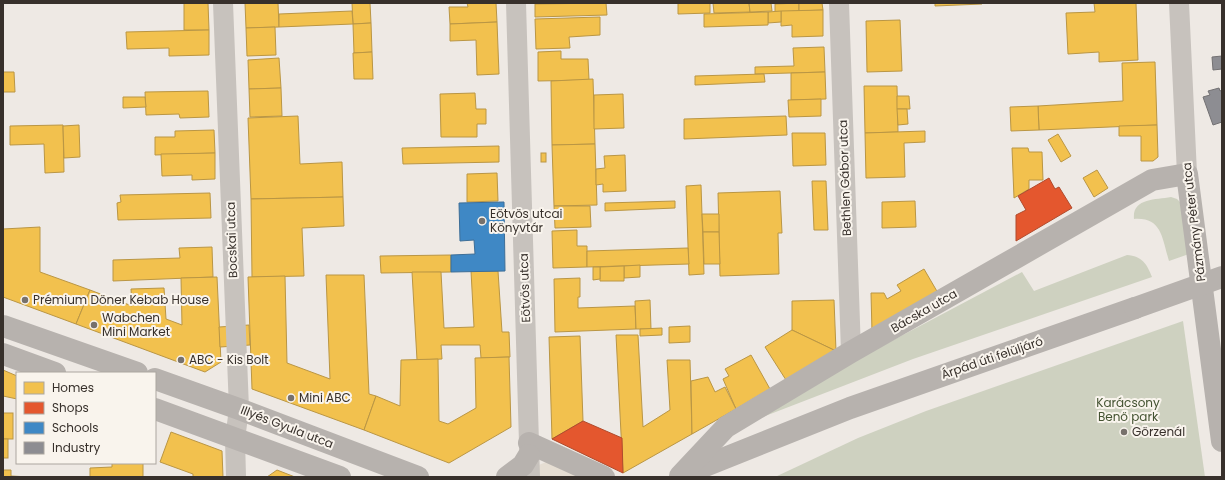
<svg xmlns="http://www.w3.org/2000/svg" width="1225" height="480" viewBox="0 0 1225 480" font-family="Poppins,sans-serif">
<rect width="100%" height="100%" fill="#eee9e4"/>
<!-- green -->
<g fill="#ced1c0">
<path d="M1171,197L1177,199L1183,205L1189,254L1169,261C1162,238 1162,217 1134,219C1132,198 1155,200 1171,197Z"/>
<path d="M1127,255C1142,256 1147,264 1152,277L913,359L747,423L835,371L1022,272L1034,291Z"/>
<polygon points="1183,321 1205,477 775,477 858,438 926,411"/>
</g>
<!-- plaza -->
<polygon fill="#e6ded3" points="546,462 585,477 539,477 539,465"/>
<!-- homes -->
<g fill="#f2c14e" stroke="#ba9644">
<polygon points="184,3 208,3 209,30 184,30"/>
<polygon points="245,3 278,3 279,27 246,28"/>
<polygon points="352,3 370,3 371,23 353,24"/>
<polygon points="467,3 496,3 497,22 450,24 449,7 468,7"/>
<polygon points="606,3 607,15 535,17 535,4"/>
<polygon points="678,3 710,3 710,13 678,14"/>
<polygon points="713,3 749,3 750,12 714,13"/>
<polygon points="749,3 771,3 772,11 750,12"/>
<polygon points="799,3 799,11 775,12 775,4"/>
<polygon points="799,3 822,3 823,10 799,11"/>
<polygon points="935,3 982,3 982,4 935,6"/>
<polygon points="1094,3 1136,3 1138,60 1099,62 1099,52 1068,54 1066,13 1095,12"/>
<polygon points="823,10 823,36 792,37 792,25 781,26 781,11"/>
<polygon points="352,11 353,24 279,27 279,14"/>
<polygon points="781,11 781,22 768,23 768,12"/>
<polygon points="768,12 768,25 704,27 704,14"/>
<polygon points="600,17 600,35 569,37 570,48 536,49 535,19"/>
<polygon points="900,20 902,71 867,72 866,21"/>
<polygon points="497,22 499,74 477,75 476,40 450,41 450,24"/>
<polygon points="371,23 372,52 354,53 353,24"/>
<polygon points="275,27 276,55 247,56 246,28"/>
<polygon points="209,30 209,55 169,56 169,48 127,49 126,32"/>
<polygon points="824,47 825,72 755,74 755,67 794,66 793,48"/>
<polygon points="561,51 561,59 588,59 589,80 538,81 538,52"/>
<polygon points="372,52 373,79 354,79 353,53"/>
<polygon points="279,58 281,88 249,89 248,60"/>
<polygon points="1155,62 1157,125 1039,130 1038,106 1123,101 1122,63"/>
<polygon points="3,72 14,72 15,92 3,92"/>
<polygon points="825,72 826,99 791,100 791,73"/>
<polygon points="764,74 765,82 695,85 695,76"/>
<polygon points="593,79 595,144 552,145 551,81"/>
<polygon points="864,86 897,86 898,132 865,133"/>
<polygon points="281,88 282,116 250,117 249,89"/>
<polygon points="208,91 209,117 180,118 179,114 146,115 145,92"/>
<polygon points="475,93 476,109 486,109 486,124 477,124 477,137 441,137 440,94"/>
<polygon points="623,94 624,128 594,129 594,95"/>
<polygon points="897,96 909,96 910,109 897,109"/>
<polygon points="123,97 145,97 146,107 123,108"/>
<polygon points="821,99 821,116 789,117 788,100"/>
<polygon points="1038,106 1039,130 1011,131 1010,107"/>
<polygon points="897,109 907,109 908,124 898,125"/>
<polygon points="298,116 300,164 342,162 343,197 251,199 248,118"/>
<polygon points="786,116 787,135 684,139 684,119"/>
<polygon points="63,125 64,172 45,173 44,144 10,145 10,126"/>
<polygon points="79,125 80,157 64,158 63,126"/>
<polygon points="1157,125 1158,157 1153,161 1141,161 1141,136 1119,136 1119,126"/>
<polygon points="214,130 215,153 155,155 155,137 175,137 175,131"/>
<polygon points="925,131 925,142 904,143 905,177 866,178 865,133"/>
<polygon points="792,133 825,133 826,165 793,166"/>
<polygon points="1058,134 1071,156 1061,162 1048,140"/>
<polygon points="595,144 597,205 554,206 552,145"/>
<polygon points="499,146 499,162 403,164 402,148"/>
<polygon points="1012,148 1028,148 1029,152 1042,152 1043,180 1029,180 1029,189 1014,198"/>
<polygon points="215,153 215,179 192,180 192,175 162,176 161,154"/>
<rect x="541" y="153" width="5" height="9"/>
<polygon points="625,155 626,191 603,192 603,184 596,185 596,169 605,168 604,156"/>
<polygon points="1097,170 1108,188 1094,197 1083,178"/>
<polygon points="497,173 498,201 467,202 467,174"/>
<polygon points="812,181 826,181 828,230 814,230"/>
<polygon points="701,185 704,274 689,275 686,186"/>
<polygon points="780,191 782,233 778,233 779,274 720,276 718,193"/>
<polygon points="210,193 211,218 118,220 117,203 121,202 120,195"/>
<polygon points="343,197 344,226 302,228 304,276 252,277 251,199"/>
<polygon points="675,201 675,208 605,211 605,203"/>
<polygon points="915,201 916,227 882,228 882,202"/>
<polygon points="554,206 590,206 591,227 555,228"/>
<polygon points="702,214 719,214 719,232 703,232"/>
<polygon points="40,227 40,272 90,290 76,324 3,297 3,229"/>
<polygon points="577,230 577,246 587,246 587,267 553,268 552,231"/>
<polygon points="703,232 719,232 720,264 704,264"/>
<polygon points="212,247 213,277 113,281 113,260 180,258 179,248"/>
<polygon points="688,248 689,264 587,267 587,251"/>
<polygon points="451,255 451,272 381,273 380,256"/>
<polygon points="640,265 640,277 624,278 624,266"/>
<polygon points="624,266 624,281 600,281 600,267"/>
<polygon points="593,267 600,267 600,279 593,280"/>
<polygon points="924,269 938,293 872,332 871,293 884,293 887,299 901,291 897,285"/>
<polygon points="471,271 498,271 502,332 509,332 510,357 481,358 480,345 441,345 442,359 417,360 412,272 441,272 444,328 474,327"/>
<polygon points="326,275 364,275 369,394 376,396 364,430 252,389 248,277 285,276 287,363 330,379"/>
<polygon points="217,277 221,362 205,372 76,324 90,290 132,306 131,289 164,288 166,319 182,325 181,278"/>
<polygon points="580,278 580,297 578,297 578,308 635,306 636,329 555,332 554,279"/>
<polygon points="650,300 651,329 636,329 635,301"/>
<polygon points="834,300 836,351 792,330 792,301"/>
<polygon points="249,325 250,345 220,347 219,327"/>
<polygon points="690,326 690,342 669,343 669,327"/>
<polygon points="662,328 662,335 640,336 640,329"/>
<polygon points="792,330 836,351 786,380 765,347"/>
<polygon points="616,335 638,335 643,427 670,410 667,360 690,360 692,434 623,473"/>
<polygon points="580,336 583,421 552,439 549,337"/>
<polygon points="751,355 770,389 736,409 723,379 729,376 725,369"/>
<polygon points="509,357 511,427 449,463 364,430 376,396 400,406 401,360 438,359 439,421 448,424 476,408 475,358"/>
<polygon points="3,370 17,376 17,399 3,396"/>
<polygon points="708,377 715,392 725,387 736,409 692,434 691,381"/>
<rect x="3" y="413" width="10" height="26"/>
<polygon points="171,432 222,451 223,477 193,477 193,474 160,462"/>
<rect x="3" y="439" width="5" height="19"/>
<polygon points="112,463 143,463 143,477 90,477 90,468 112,467"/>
<polygon points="3,470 11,470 11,476 30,477 3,477"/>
<polygon points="277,470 295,477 267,477"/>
</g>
<!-- shops -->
<g fill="#e4572e" stroke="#b04b2d">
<polygon points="1049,178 1055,189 1059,187 1072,208 1016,241 1016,215 1026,210 1018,196"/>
<polygon points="583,421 622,438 623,473 552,439"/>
</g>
<!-- schools -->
<polygon fill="#3f88c5" stroke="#3d6e97" points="504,202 505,271 451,272 451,255 475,254 474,240 460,241 459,203"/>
<!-- industry -->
<g fill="#8d8d92" stroke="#737173">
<polygon points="1222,56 1222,69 1213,70 1212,57"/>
<polygon points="1219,88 1220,91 1222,90 1222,122 1213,125 1203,97 1210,95 1208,91"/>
</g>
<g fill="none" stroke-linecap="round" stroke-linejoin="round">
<!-- street -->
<g stroke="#c7c2bd" stroke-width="20">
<polyline points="223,3 239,409 235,439 236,477"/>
<polyline points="516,3 530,477"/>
<polyline points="839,3 851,352"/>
<polyline points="1179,3 1187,174"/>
</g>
<!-- secondary -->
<g stroke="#b7b2ae" stroke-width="22">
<polyline points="3,326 137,373"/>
<polyline points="3,354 55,373"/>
<polyline points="155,379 239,409 418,477"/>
<polyline points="155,409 340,477"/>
<polyline points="529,443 604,477"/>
<polyline points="685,474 850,408 1135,308"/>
<polyline points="680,476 726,427 851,352 1152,180 1187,174 1222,441"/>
<polyline points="507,477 523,465 529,455"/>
</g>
<!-- secondary-bridge -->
<polyline stroke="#b7b2ae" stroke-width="22" points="1135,308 1222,277"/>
</g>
<!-- markers -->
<g fill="#77716c" stroke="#f9f4ed" stroke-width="1.5">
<circle cx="482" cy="221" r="4"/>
<circle cx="25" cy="300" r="4"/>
<circle cx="94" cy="325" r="4"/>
<circle cx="181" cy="360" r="4"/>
<circle cx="291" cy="398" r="4"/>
<circle cx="1124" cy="432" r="4"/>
</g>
<g text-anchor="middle" stroke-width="4" stroke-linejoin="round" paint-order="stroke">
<!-- street labels -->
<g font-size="12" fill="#37302b" stroke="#f9f4ed">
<text transform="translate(845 178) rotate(-92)" y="4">Bethlen Gábor utca</text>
<text transform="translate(1194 222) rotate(-97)" y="4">Pázmány Péter utca</text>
<text transform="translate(232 240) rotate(-92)" y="4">Bocskai utca</text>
<text transform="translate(525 288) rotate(-92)" y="4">Eötvös utca</text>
<text transform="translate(924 311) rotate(-30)" y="4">Bácska utca</text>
<text transform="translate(992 358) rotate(-19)" y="4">Árpád úti felüljáró</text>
<text transform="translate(287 427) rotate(21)" y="4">Illyés Gyula utca</text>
</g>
<!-- poi labels -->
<g font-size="12" fill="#37302b" stroke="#f9f4ed" text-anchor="start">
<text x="490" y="218">Eötvös utcai<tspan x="490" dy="14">Könyvtár</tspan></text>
<text x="33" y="304">Prémium Döner Kebab House</text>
<text x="102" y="322">Wabchen<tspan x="102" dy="14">Mini Market</tspan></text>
<text x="189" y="364">ABC - Kis Bolt</text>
<text x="299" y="402">Mini ABC</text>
<text x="1132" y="436">Görzenál</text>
</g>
<!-- park labels -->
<g font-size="12" fill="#445332" stroke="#f9f4ed">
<text x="1128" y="407">Karácsony<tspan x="1128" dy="14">Benő park</tspan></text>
</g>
</g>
<!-- border -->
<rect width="1225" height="480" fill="none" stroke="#37302b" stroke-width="8"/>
<!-- legend -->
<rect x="16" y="372" width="140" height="92" fill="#f9f4ed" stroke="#aba69f"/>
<rect x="24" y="382" width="20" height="12" fill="#f2c14e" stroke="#aba69f"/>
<text x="52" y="392" font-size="12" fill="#37302b">Homes</text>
<rect x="24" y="402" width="20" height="12" fill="#e4572e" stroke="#aba69f"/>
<text x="52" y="412" font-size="12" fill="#37302b">Shops</text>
<rect x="24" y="422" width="20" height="12" fill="#3f88c5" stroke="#aba69f"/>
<text x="52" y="432" font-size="12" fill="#37302b">Schools</text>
<rect x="24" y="442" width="20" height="12" fill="#8d8d92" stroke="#aba69f"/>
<text x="52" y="452" font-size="12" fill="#37302b">Industry</text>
</svg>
